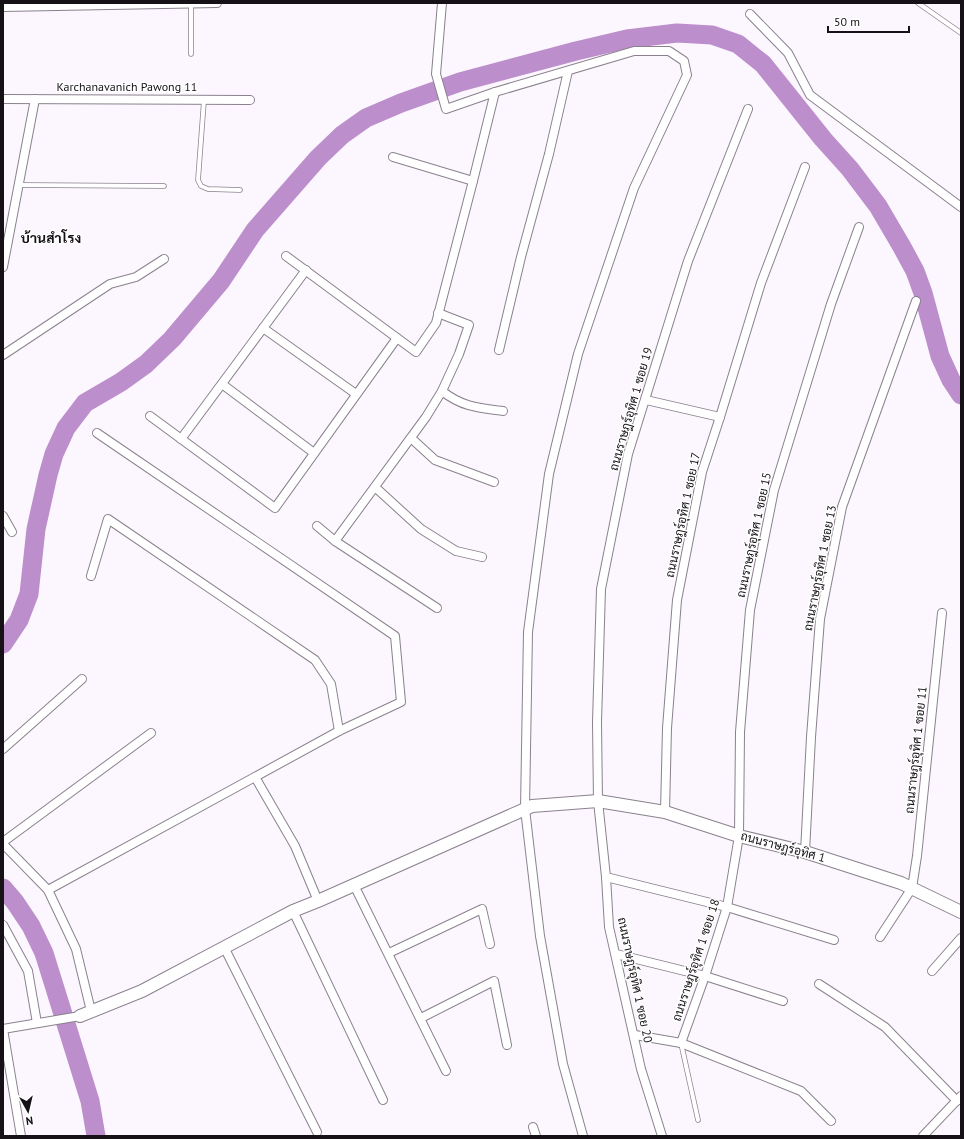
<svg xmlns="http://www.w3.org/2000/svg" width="964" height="1139" viewBox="0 0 964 1139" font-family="'PT Sans',Sarabun,sans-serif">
<rect width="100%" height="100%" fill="#fcf7fe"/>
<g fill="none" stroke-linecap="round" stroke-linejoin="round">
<!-- river -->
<g stroke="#bc8ecb" stroke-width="19">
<polyline points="3,644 19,620 29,594 36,529 48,475 54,454 66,428 85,403 121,382 146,364 172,339 221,281 255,230 318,158 342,135 366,118 401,103 460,82 576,51 627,39 677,33 712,35 738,44 763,64 823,139 850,169 878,206 902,247 915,271 923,293 940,356 951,380 961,395"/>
<polyline points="3,888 15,902 31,926 44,953 90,1101 96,1136"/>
</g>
<!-- lane casing -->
<g stroke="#8b818e" stroke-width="5.5">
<g id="lane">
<polyline points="918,3 961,33"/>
<polyline points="191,54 191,4"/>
<polyline points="204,100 198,180 201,186 208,189 240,190"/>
<polyline points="19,185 164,186"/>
<polyline points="681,1043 698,1120"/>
</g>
</g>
<!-- street casing -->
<g stroke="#8b818e" stroke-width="10">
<g id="street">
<polyline points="442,3 436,74 446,109 495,92 634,51 669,51 684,61 687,75 634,188 578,354 549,474 528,632 525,809 540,936 563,1064 583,1136"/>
<polyline points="3,7 217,3"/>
<polyline points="750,14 788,53 810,95 961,207"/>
<polyline points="3,99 250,100"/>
<polyline points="393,157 473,181"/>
<polyline points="286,256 416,352 436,323 473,181 495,92"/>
<polyline points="3,267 35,99"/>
<polyline points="263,328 356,394"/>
<polyline points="499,350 521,257 549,154 568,71"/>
<polyline points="3,355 110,284 136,277 164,259"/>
<polyline points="222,384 314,453"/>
<path d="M442,391C462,407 479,408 503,411"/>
<polyline points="646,400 720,417"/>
<polyline points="150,416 275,508 397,338"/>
<polyline points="411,438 435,460 494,482"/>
<polyline points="181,439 306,270"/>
<polyline points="375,487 421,529 456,551 482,557"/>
<polyline points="3,516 12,532"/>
<polyline points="317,526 335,541 437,608"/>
<polyline points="335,541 426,417 442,391 459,354 469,325 438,313"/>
<polyline points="91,576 108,519 315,660 331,684 339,731"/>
<polyline points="3,749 82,679"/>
<polyline points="255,777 295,846 318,901"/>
<polyline points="665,812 667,728 677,600 702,472 720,417 761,283 805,167"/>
<polyline points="3,842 151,733"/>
<polyline points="3,844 48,890 76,949 91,1011"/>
<polyline points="805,852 811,737 820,619 842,507 916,301"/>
<polyline points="606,877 727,907 834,940"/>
<polyline points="354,885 446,1071"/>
<polyline points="48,890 339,731 401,702 395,636 97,433"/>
<polyline points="293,911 383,1100"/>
<polyline points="3,925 28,971 37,1023"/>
<polyline points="880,937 912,888 917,856 942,613"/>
<polyline points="224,947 317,1132"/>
<polyline points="389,953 482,909 490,944"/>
<polyline points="616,954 705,976 783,1001"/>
<polyline points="932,971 961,938"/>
<polyline points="819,984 885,1027 957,1101"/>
<polyline points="421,1018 494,981 507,1045"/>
<polyline points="3,1029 21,1136"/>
<polyline points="3,1029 80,1016"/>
<polyline points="635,1035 681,1043 801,1091 831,1121"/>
<polyline points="681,1043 705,976 727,907 739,836 740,732 750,610 774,490 831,304 859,227"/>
<polyline points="533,1127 536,1136"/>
<polyline points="662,1136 641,1069 609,927 606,877 598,801 597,722 601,589 628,454 688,261 748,109"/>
<polyline points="923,1136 961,1096"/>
</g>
</g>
<!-- secondary casing -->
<g stroke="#8b818e" stroke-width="14">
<polyline id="secondary" points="80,1016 142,991 293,911 318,901 532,806 598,801 665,812 739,836 805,852 901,883 961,912"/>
</g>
<!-- lane -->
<use href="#lane" stroke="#fff" stroke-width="4"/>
<!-- street -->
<use href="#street" stroke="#fff" stroke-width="8"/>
<!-- secondary -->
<use href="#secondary" stroke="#fff" stroke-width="12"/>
</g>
<g text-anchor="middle" stroke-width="3" stroke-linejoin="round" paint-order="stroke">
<!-- street labels -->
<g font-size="12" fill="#151116" stroke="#fff">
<text x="127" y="91">Karchanavanich Pawong 11</text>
<text transform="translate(631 409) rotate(-74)" y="4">ถนนราษฎร์อุทิศ 1 ซอย 19</text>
<text transform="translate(683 515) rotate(-78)" y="4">ถนนราษฎร์อุทิศ 1 ซอย 17</text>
<text transform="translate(754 535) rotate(-78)" y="4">ถนนราษฎร์อุทิศ 1 ซอย 15</text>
<text transform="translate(820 568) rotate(-79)" y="4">ถนนราษฎร์อุทิศ 1 ซอย 13</text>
<text transform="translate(916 750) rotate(-84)" y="4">ถนนราษฎร์อุทิศ 1 ซอย 11</text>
<text transform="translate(783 847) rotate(15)" y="4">ถนนราษฎร์อุทิศ 1</text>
<text transform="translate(696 960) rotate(-72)" y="4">ถนนราษฎร์อุทิศ 1 ซอย 18</text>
<text transform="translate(635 980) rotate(78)" y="4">ถนนราษฎร์อุทิศ 1 ซอย 20</text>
</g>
<!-- quarter labels -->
<g font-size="14" font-weight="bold" fill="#151116" stroke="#fff">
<text x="51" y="243">บ้านสำโรง</text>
</g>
</g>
<!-- border -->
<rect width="964" height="1139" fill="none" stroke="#151116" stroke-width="8"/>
<!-- north arrow -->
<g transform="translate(28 1111) rotate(172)" stroke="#ffffff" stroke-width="3" paint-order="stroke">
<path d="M0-3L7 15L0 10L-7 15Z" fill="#151116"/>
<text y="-6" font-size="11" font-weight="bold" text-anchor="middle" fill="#151116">N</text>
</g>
<!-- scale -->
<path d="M828 26v6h81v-6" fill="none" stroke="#151116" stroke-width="2"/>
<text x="834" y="26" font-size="12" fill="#151116" stroke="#ffffff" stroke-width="3" paint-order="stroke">50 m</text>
</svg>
